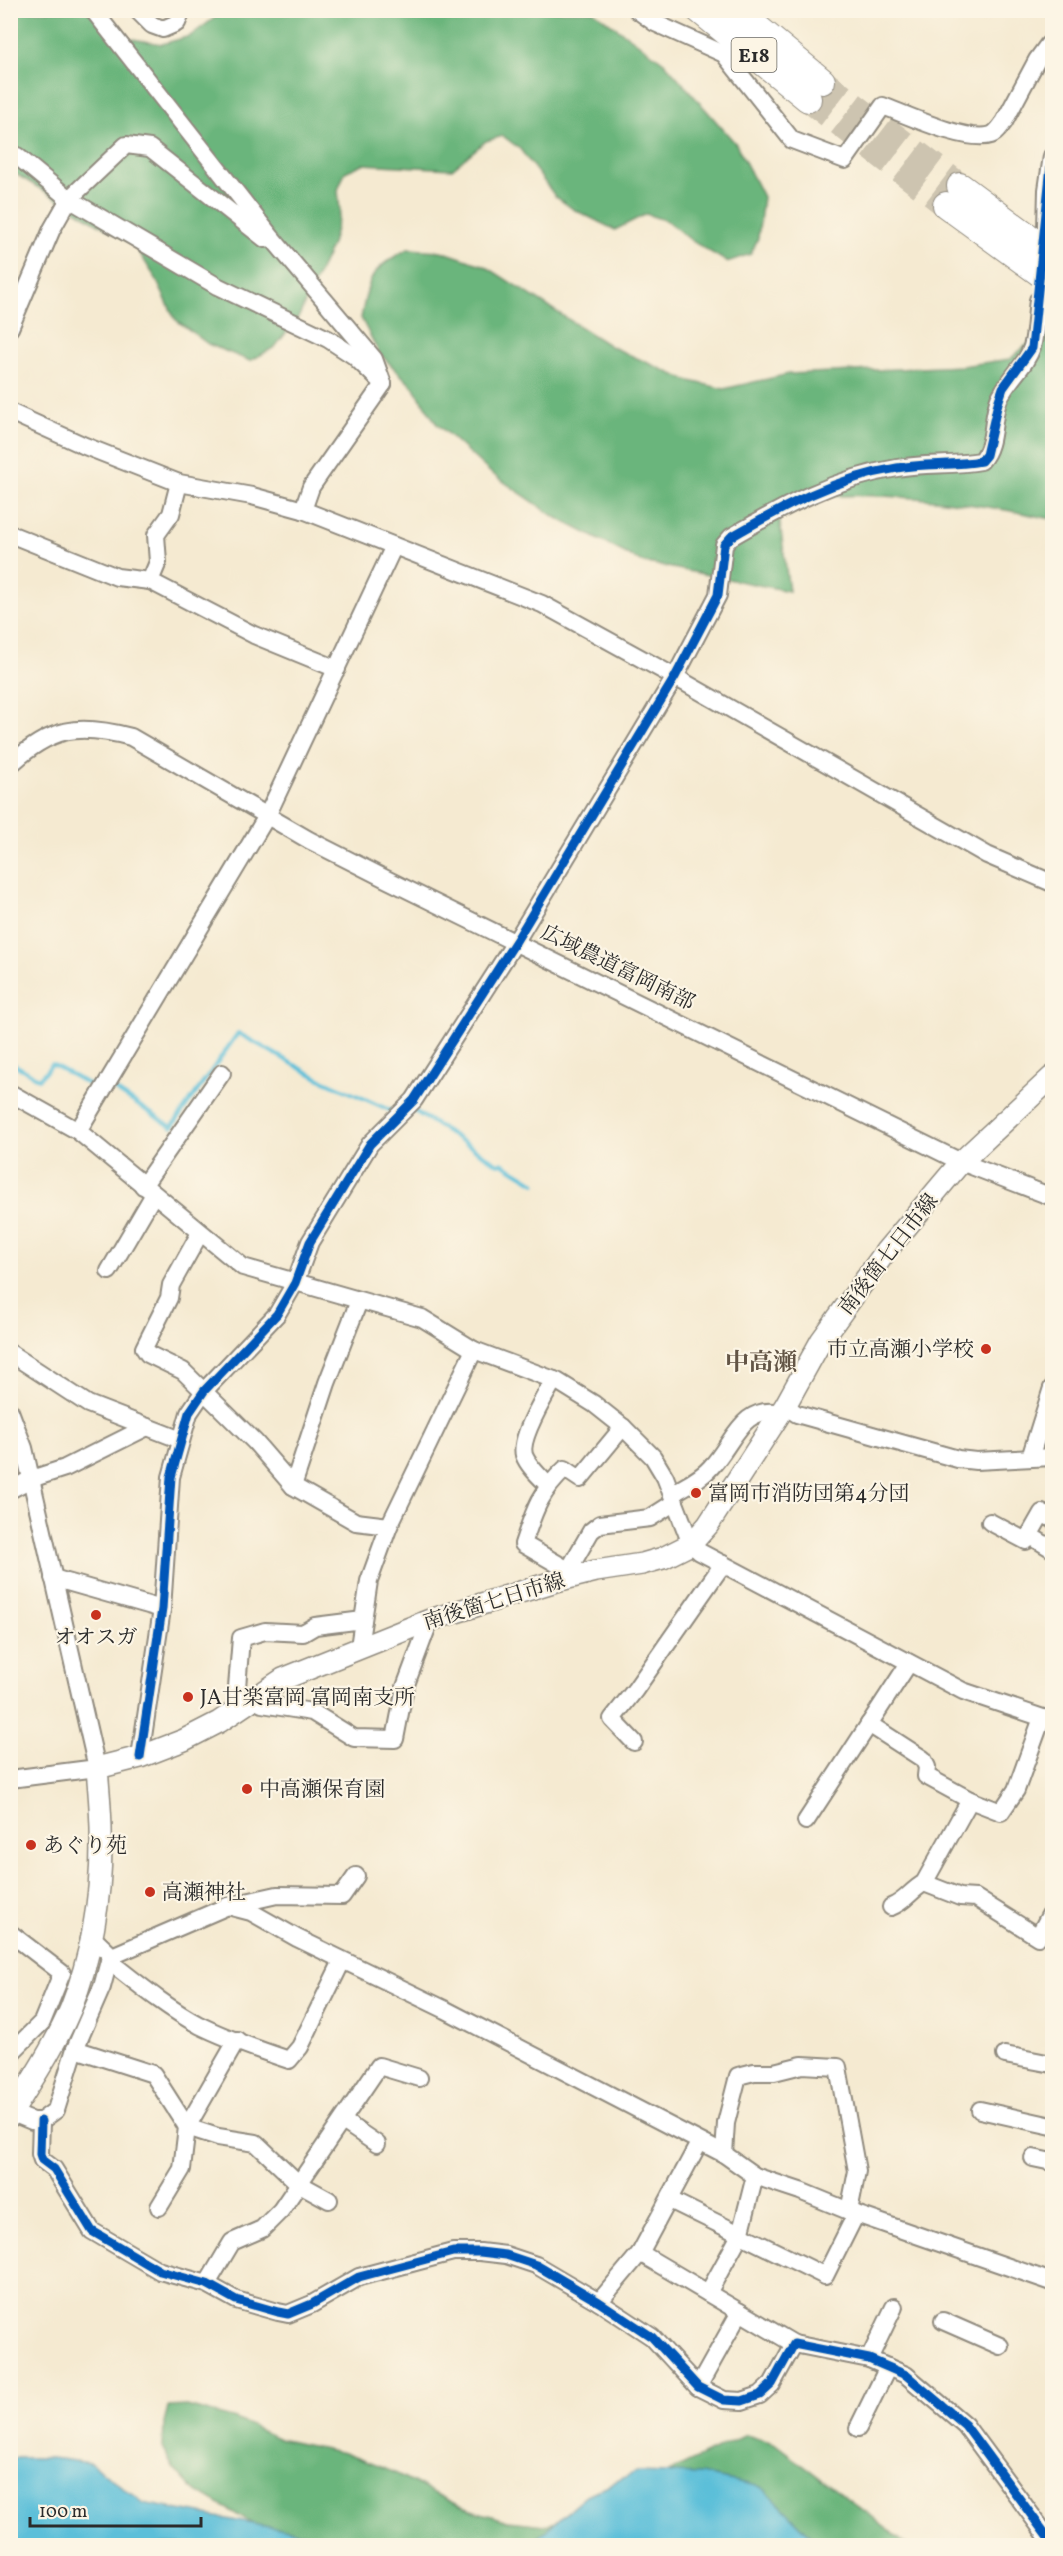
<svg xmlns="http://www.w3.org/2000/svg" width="1063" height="2556" viewBox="0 0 1063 2556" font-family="Vollkorn,'Noto Serif JP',serif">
<rect width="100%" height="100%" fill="#fcf5e5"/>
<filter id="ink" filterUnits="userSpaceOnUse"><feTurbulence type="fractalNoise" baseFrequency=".0167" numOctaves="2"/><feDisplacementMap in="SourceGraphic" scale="12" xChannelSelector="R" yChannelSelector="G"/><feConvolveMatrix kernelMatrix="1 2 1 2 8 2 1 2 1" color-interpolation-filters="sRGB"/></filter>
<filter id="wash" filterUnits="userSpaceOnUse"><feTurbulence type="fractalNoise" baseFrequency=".008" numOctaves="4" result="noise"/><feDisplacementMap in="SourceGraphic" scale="24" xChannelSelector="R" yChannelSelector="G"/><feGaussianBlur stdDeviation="1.35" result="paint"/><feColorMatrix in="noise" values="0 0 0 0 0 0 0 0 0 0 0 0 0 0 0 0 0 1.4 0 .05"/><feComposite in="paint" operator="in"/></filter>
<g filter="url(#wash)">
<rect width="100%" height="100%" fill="#f5ead1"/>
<!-- forest -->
<g fill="#6bb57c" stroke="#4b7054" stroke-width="1.5">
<polygon points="10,11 87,11 127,38 162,44 190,36 216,17 229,11 593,11 664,62 736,144 763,197 758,238 751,254 727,262 692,241 667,221 646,214 615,230 573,209 555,196 520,149 503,136 486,141 452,169 363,164 345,172 338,190 340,212 332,244 299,316 275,347 250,361 208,344 175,319 155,277 135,246 11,171"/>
<path d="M408,249L441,251L485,266L610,346L686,380L724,389L789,374L962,366L1010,359L1052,324V519C981,504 905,493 832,496C814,497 795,504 778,508L789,591L642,562L557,518L491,473L436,423L414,388L379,353L361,318C370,276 369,270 408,249Z"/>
<polygon points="187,2406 236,2419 279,2439 344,2453 393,2472 461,2507 508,2521 546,2525 586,2512 746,2435 774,2443 908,2545 295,2545 279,2540 189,2486 174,2469 163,2450 164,2422 168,2407"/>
</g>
<!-- water -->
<g fill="#5bbfd9" stroke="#437582" stroke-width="1.5">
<polygon points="11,2458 51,2458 91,2463 143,2503 306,2534 345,2545 11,2545"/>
<polygon points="636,2472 701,2474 762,2487 814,2539 817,2545 529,2545 587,2495"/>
</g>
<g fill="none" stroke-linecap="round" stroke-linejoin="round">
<!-- stream -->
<g stroke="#5bbfd9" stroke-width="4">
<polyline points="10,1062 39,1079 52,1064 95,1088"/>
<polyline points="109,1086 172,1127 238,1033 318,1078 394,1112"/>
<polyline points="413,1110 498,1164 502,1163 535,1183"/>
</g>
</g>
</g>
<g filter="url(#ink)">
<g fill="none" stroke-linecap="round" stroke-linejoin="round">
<!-- highway-tunnel -->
<g stroke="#cdc4b0" stroke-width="26" stroke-dasharray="26 13" stroke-linecap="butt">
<polyline points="822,81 960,186"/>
<polyline points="808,99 946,205"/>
</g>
<!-- minor casing -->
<g stroke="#908a7e" stroke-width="20">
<g id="minor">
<polyline points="93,10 272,238 374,359 383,384"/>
<polyline points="137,10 152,25 163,29 177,23 182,10"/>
<path d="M637,10L655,23L724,54L792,140L845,160L883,106C907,115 967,143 991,135C997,133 1000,127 1004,122L1037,60L1048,45H1052"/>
<polyline points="10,154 17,156 69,199 217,286 328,339 354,356 381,382"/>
<polyline points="1046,229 1047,190 1052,156"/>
<polyline points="10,328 52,229 69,199 126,145 150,148 265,239"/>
<polyline points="10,412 85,446 179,483 252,496 303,510 542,604 675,677 987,855 1052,883"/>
<polyline points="303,510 311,487 383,384"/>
<polyline points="10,534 117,577 150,581 254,635 337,669"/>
<polyline points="150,581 158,562 156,535 171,514 179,483"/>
<path d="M10,765C51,727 78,723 131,737L309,840L384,878L961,1162L1052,1197"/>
<polyline points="10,1093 78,1131 243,1267 422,1318 474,1350 557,1381 594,1404 623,1427 653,1457 665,1477 691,1544 700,1552 963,1691 1052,1721"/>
<polyline points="78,1131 267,816 394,546"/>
<polyline points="143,1186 222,1073"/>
<polyline points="200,1233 171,1285 169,1298 144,1348 148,1354 183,1371 255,1442 293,1486 356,1522 389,1526"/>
<polyline points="109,1271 154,1194"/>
<polyline points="10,1353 88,1404 181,1440"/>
<polyline points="785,1406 797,1414 958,1459 976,1461 1052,1457"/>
<polyline points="10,1411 24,1448 97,1768 10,1779"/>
<polyline points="1030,1458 1052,1388"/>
<path d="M548,1485C540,1477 528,1466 524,1455C519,1438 545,1396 554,1380"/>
<polyline points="293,1486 327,1383 359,1301"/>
<polyline points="10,1490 31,1479 65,1468 147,1427"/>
<path d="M672,1494C685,1486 701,1479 711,1467C733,1444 742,1404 780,1413"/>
<polyline points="990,1522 1026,1541 1042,1513 1052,1519"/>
<polyline points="1029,1535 1052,1549"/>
<path d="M568,1570L523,1544C534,1512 539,1493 565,1469L580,1479L623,1427"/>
<polyline points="53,1578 162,1609"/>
<polyline points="564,1578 591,1531 600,1524 650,1518 675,1502"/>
<polyline points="359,1647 369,1581 389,1526 474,1350"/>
<polyline points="253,1699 262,1704 312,1712 354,1738 395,1739 405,1687 430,1620"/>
<polyline points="235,1712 241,1638 265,1631 303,1633 315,1626 363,1620"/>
<polyline points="869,1724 923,1759 927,1767 926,1776 970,1800 1001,1812 1016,1790 1042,1718"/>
<polyline points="634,1742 612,1719 635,1690 723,1564"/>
<path d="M140,1757L162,1609L171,1477L189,1413L204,1391L277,1314L295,1283L310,1242L370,1144L414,1100L516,941L675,677L718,595L724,545L731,537C785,506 835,478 897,468C925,463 953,466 981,461C996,445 991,419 999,399C1007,380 1026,366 1032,347C1036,333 1036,315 1038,300"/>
<polyline points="806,1821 909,1663"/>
<polyline points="924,1883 960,1897 976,1898 1038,1937 1052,1911"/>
<polyline points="228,1906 251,1912 297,1938 446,2010 724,2154 755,2176 800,2191 856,2214 1052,2282"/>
<path d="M891,1907C905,1902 911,1890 924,1883L970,1800"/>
<polyline points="10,1933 62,1973 42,2022 10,2054"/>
<polyline points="92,1937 112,1956 228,1906 277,1895 342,1896 356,1876"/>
<path d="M112,1956L109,1961C137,1983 167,2008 199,2025C227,2039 259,2050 289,2060L300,2047L342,1961"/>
<polyline points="75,2049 153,2074 187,2127 218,2137 256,2143 298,2183 329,2200"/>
<polyline points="1005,2055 1052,2064"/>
<polyline points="980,2110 1052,2126"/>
<polyline points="10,2112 32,2121 41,2121 56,2110 75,2049 102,1987 109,1961"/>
<polyline points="41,2121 40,2154 42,2160 54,2169 92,2231 160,2271 207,2284 236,2300 278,2312 288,2314 312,2304 359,2277 453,2252 480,2252 506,2255 536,2265 599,2302 652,2337 698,2387 724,2400 742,2401 760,2395 772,2384 794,2344 869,2359 906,2375 965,2425 1052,2543"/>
<polyline points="343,2121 377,2144"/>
<polyline points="724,2154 726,2123 738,2076 754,2072 774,2072 802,2065 838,2067 857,2171 849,2211"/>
<polyline points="1033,2158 1052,2162"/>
<polyline points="670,2200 825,2276 856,2214"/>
<polyline points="159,2207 182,2169 187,2127 237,2040"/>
<polyline points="640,2253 794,2344"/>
<polyline points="207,2284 232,2242 262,2229 281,2210 379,2066 419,2078"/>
<polyline points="708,2293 740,2235 755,2176"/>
<polyline points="599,2302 640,2253 699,2143"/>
<polyline points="943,2321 1000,2346"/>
<polyline points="869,2359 894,2307"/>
<polyline points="698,2387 740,2312"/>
<polyline points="858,2428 888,2367"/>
</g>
</g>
<!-- major casing -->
<g stroke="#908a7e" stroke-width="24">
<path id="major" d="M10,2116C32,2080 55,2046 71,2008C91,1958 101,1899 101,1846C102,1820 99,1794 97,1768L140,1757L184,1740L219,1722L283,1679L430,1620L556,1581L596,1571L642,1564L663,1558L691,1544L708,1525L785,1406L821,1341L886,1251L961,1162L1052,1077"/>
</g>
<!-- highway casing -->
<g stroke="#908a7e" stroke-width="28">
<g id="highway">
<polyline points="699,10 808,99"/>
<polyline points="736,10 822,81"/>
<polyline points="960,186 1052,254"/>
<polyline points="946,205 1052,282"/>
</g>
</g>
<!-- minor -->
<use href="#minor" stroke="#fff" stroke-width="16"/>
<!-- major -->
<use href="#major" stroke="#fff" stroke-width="21"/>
<!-- highway -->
<use href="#highway" stroke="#fff" stroke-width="26"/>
<!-- cycleway casing -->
<g stroke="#fcf5e5" stroke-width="13">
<g id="cycleway">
<path d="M140,1757L162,1609L171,1477L189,1413L204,1391L277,1314L295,1283L310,1242L370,1144L414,1100L516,941L675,677L718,595L724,545L731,537C785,506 835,478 897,468C925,463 953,466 981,461L986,455L998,403L1003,388L1032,348L1052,156"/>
<polyline points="41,2121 40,2154 42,2160 54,2169 92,2231 160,2271 207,2284 236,2300 278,2312 288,2314 312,2304 359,2277 453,2252 480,2252 506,2255 536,2265 599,2302 652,2337 698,2387 724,2400 742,2401 760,2395 772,2384 794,2344 869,2359 906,2375 965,2425 1052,2543"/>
</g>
</g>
<!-- cycleway -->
<use href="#cycleway" stroke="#0057b8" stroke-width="9"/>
</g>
</g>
<!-- markers -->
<g fill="#c8321e" stroke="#fcf5e5" stroke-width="2">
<circle cx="986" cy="1349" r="6"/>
<circle cx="696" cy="1493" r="6"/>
<circle cx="96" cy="1615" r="6"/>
<circle cx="188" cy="1697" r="6"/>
<circle cx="247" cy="1789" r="6"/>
<circle cx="31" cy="1845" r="6"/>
<circle cx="150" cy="1892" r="6"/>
</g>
<g text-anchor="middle" stroke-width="4.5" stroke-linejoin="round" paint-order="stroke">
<!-- shield labels -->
<rect fill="#fcf5e5" stroke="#6a6863" stroke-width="1.5" x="731.5" y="38" width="45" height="34" rx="4.5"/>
<g font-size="20" font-weight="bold" fill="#2b2b2b">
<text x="754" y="62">E18</text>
</g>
<!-- street labels -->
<g font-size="21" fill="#2b2b2b" stroke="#fcf5e5">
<text transform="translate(618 967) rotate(26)" y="7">広域農道富岡南部</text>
<text transform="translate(888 1254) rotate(-52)" y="7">南後箇七日市線</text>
<text transform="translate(494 1601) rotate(-17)" y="7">南後箇七日市線</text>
</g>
<!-- poi labels -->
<g font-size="21" fill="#2b2b2b" stroke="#fcf5e5" text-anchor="start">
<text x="974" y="1356" text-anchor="end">市立高瀬小学校</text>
<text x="708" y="1500">富岡市消防団第4分団</text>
<text x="96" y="1644" text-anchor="middle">オオスガ</text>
<text x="200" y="1704">JA甘楽富岡 富岡南支所</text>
<text x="259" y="1796">中高瀬保育園</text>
<text x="43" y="1852">あぐり苑</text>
<text x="162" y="1899">高瀬神社</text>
</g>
<!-- quarter labels -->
<g font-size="24" font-weight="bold" fill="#635546" stroke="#fcf5e5">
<text x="761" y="1370">中高瀬</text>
</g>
</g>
<!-- margin -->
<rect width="1063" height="2556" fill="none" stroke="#fcf5e5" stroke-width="36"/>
<!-- scale -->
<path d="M30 2517v9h171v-9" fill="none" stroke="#2b2b2b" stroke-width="3"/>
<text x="39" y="2517" font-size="18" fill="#2b2b2b" stroke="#fcf5e5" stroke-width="4.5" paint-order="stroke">100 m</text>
</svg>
